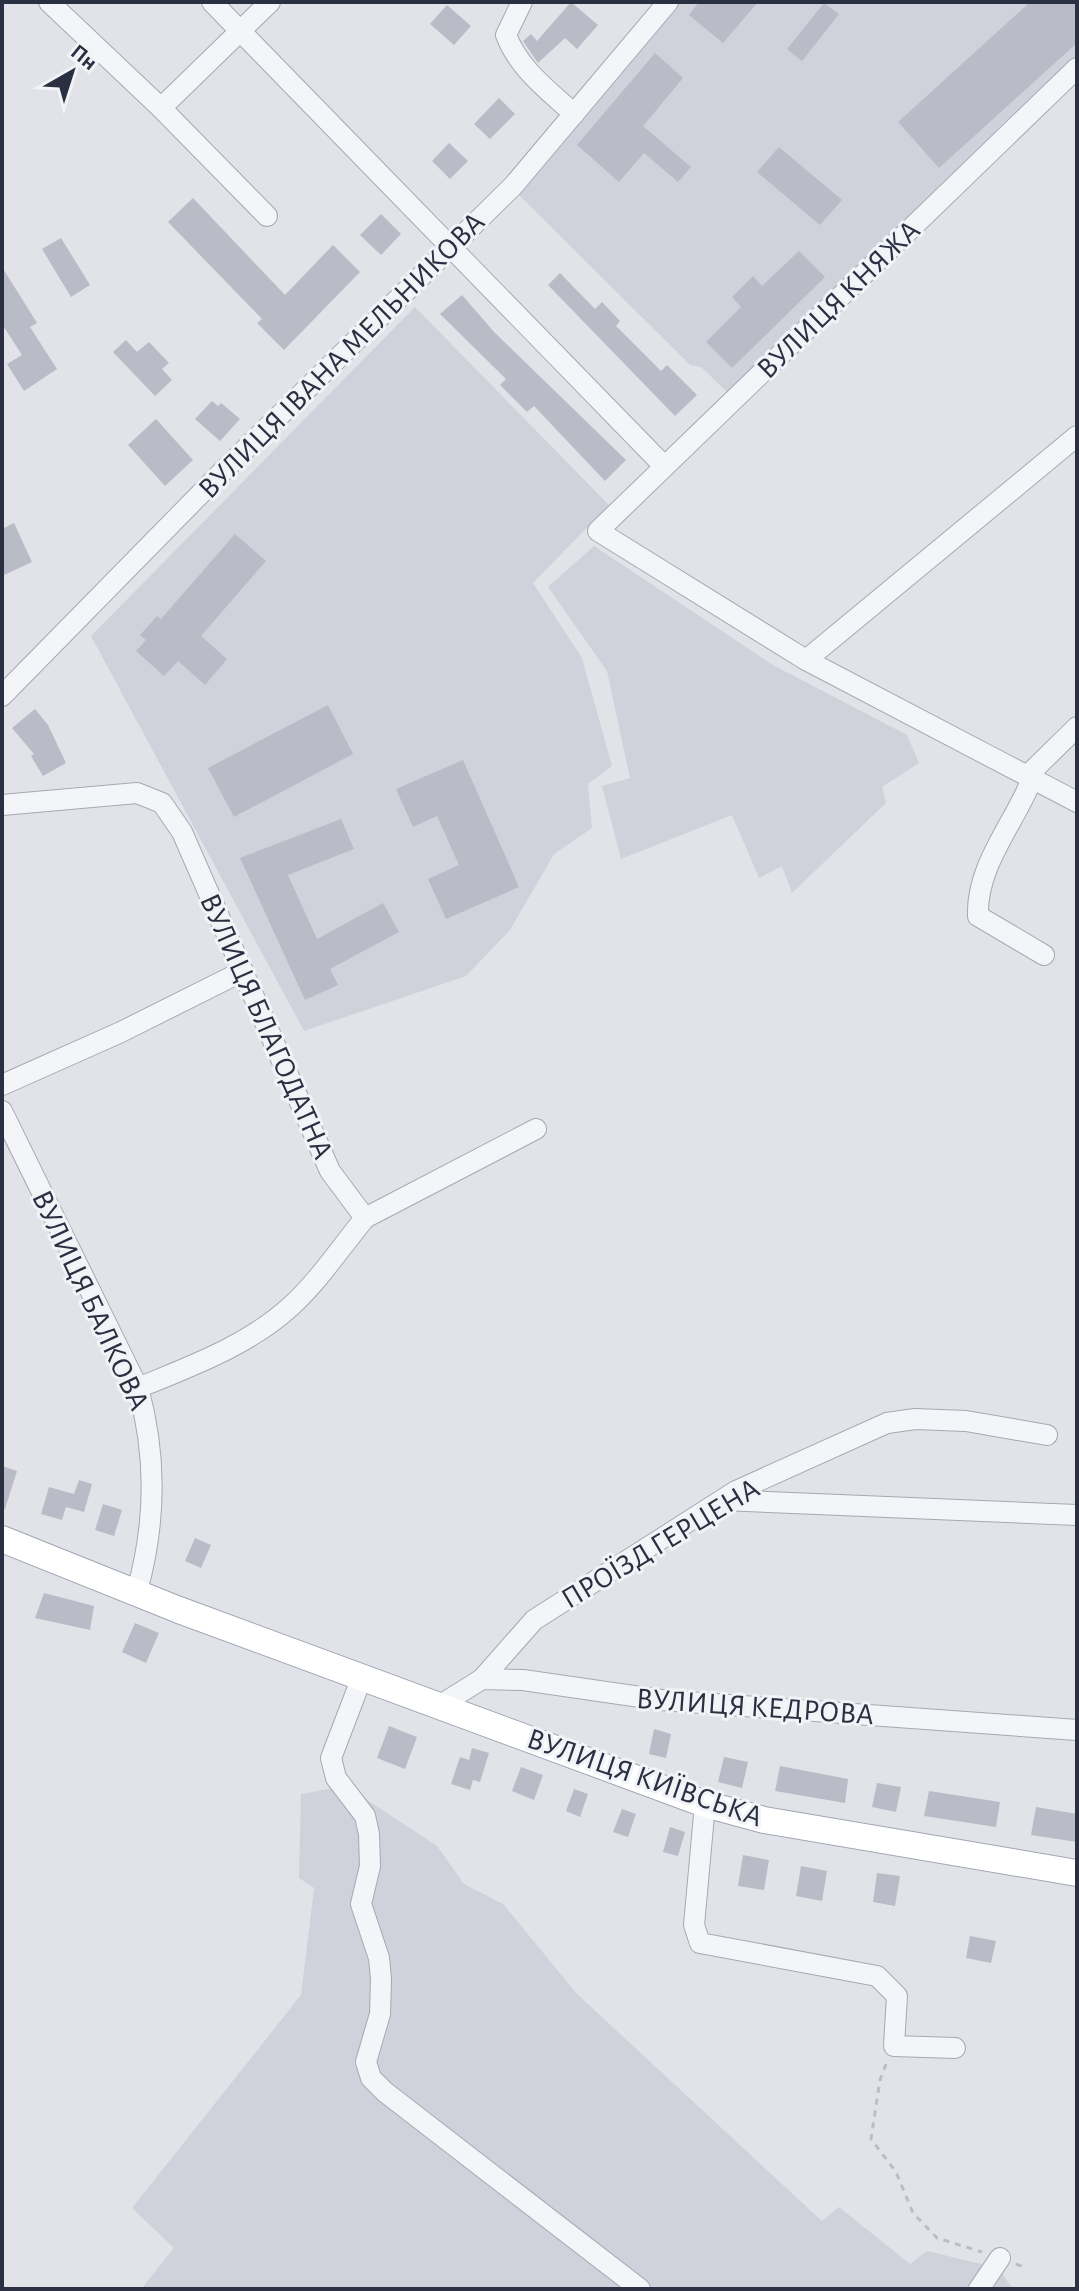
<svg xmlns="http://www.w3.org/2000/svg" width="1079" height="2291" viewBox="0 0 1079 2291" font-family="'Alegreya Sans',sans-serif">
<rect width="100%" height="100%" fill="#e1e3e9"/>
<!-- built -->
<g fill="#cfd2db">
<polygon points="679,2 1077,2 1077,57 728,393 701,367 690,365 517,193"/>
<polygon points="415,307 609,505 533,583 582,658 612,766 588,784 592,828 554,854 510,930 466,976 304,1031 91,636"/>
<polygon points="594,546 773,665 907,735 919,763 882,787 886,803 792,893 782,866 759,878 732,815 621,859 602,786 630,778 607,671 548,587"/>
<polygon points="346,1786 437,1846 464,1884 503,1904 577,1994 822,2221 839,2207 910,2264 927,2251 998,2268 1013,2289 141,2289 174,2248 132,2208 301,1995 314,1888 299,1878 301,1794"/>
</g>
<!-- building -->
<g fill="#b9bcc6">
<polygon points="571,2 598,25 577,49 565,38 538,63 523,41 531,34 537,41"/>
<polygon points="699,2 758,2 723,43 689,15"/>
<polygon points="1030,2 1077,2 1077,43 939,168 898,122"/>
<polygon points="824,3 839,14 802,61 787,49"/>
<polygon points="447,5 471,26 454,45 430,24"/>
<polygon points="655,53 683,78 643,126 691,167 678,182 644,153 619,182 577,145"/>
<polygon points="499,98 515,114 490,139 474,124"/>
<polygon points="449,143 468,161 450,179 432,161"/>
<polygon points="779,147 842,200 820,225 757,172"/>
<polygon points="193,198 285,295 333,245 360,272 284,350 257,323 262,319 168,222"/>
<polygon points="381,214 401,234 381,255 360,235"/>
<polygon points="61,238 90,285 71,297 42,249"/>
<polygon points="799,251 825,277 732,368 706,342 741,307 732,297 753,276 762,286"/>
<polygon points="2,267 37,323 30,327 57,369 24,391 7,364 22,355 2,324"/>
<polygon points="560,273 595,309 602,302 620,321 616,326 661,371 667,365 697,395 675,416 548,285"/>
<polygon points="462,295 495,333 626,460 605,481 534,406 527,412 500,385 506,379 440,314"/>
<polygon points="126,340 137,352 149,342 169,363 162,369 172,380 155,396 113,352"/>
<polygon points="212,401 218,406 221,403 240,419 220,441 195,419"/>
<polygon points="156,419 193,460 165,486 128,445"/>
<polygon points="14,523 32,562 2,576 2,529"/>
<polygon points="235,534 266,561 201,636 227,659 205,685 178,661 164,676 136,651 146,640 140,635 157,616 161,619"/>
<polygon points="328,705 353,754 234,817 208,768"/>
<polygon points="35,709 48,725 66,763 43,776 31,756 34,754 12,728"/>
<polygon points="463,760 519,887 446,919 428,879 459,865 437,816 413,827 396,789"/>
<polygon points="341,819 354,849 288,875 317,939 383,903 399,932 330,969 338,985 305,1000 240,858"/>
<polygon points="2,1466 17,1471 5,1509 2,1509"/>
<polygon points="79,1480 92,1484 84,1512 66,1507 62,1520 41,1514 49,1487 74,1494"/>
<polygon points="103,1504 122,1510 114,1536 95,1530"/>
<polygon points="195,1538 211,1545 201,1568 185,1561"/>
<polygon points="44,1593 94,1606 90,1630 35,1618"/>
<polygon points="135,1623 159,1633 146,1663 122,1652"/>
<polygon points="389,1726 417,1737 405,1769 377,1758"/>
<polygon points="654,1729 671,1734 666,1758 649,1754"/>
<polygon points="472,1748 489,1753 480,1782 473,1780 470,1790 451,1784 460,1757 469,1760"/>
<polygon points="724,1757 748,1762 742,1788 718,1782"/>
<polygon points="780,1766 848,1779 845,1803 775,1791"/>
<polygon points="521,1767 543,1775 534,1800 512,1791"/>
<polygon points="877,1783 901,1787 896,1812 872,1807"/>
<polygon points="574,1789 588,1794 580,1817 566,1811"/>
<polygon points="929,1791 1000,1802 996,1827 924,1816"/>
<polygon points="1036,1807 1077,1814 1077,1842 1031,1835"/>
<polygon points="622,1809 636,1814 628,1837 613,1832"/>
<polygon points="670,1827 685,1832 678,1856 663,1852"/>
<polygon points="743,1855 769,1860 764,1890 738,1886"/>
<polygon points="801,1866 827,1871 822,1901 796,1896"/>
<polygon points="877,1873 900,1876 895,1906 873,1902"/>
<polygon points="970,1936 996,1941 991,1963 966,1958"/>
</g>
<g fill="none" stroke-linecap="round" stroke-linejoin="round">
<!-- minor casing -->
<g stroke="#a6a9b3" stroke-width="22">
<g id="minor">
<polyline points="49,2 161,108 267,216"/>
<polyline points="212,2 664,466"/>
<path d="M522,2L506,35C519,69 548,90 574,114"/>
<polyline points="1077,68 598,531 806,660 1077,802"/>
<polyline points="161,108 270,2"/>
<polyline points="806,660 1077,436"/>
<polyline points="2,696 218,476 513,186 668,2"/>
<polyline points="1027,776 1077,727"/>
<path d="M1032,779C1014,824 976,866 978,916L1044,955"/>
<polyline points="2,805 137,793 162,803 182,832 330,1171 365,1218 536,1129"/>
<polyline points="2,1085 121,1032 243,971"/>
<path d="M2,1111L138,1388C157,1456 156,1523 137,1591"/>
<path d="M138,1388C191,1366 247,1346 290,1307C318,1282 341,1247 365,1218"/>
<polyline points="723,1500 1077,1515"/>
<polyline points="362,1677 331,1758 336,1778 365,1816 369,1834 370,1866 361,1904 379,1958 381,1979 380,2014 366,2062 371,2078 385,2092 640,2289"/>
<polyline points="482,1679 534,1620 736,1491 887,1423 915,1419 966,1421 1047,1435"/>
<polyline points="442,1704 482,1679 523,1680 661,1700 1077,1730"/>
<polyline points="705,1804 694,1925 700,1943 877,1976 897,1996 894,2046 955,2048"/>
<polyline points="979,2289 1000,2258"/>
</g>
</g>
<!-- major casing -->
<g stroke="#a1a6b5" stroke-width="28">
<polyline id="major" points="2,1539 179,1610 705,1804 764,1820 1077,1873"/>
</g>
<!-- path -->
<g stroke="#bbbec5" stroke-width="3" stroke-dasharray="6 6" stroke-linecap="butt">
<polyline points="886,2064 880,2080 871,2139 896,2172 913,2213 937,2238 982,2252"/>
<polyline points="1016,2264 1027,2268"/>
</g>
<!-- minor -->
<use href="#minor" stroke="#f4f5f8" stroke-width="20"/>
<!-- major -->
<use href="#major" stroke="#fff" stroke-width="26"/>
</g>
<g text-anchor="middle" stroke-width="6" stroke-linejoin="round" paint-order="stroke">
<!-- street labels -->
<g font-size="30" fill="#2a2f41" stroke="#f1f3f7">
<text transform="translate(838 299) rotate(-44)" y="10">ВУЛИЦЯ КНЯЖА</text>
<text transform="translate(341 355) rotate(-45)" y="10">ВУЛИЦЯ ІВАНА МЕЛЬНИКОВА</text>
<text transform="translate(267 1026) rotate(66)" y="10">ВУЛИЦЯ БЛАГОДАТНА</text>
<text transform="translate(91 1300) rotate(65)" y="10">ВУЛИЦЯ БАЛКОВА</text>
<text transform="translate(660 1543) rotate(-31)" y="10">ПРОЇЗД ГЕРЦЕНА</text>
<text transform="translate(755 1706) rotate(4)" y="10">ВУЛИЦЯ КЕДРОВА</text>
<text transform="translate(645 1777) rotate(19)" y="10">ВУЛИЦЯ КИЇВСЬКА</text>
</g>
</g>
<!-- border -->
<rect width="1079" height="2291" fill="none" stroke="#2a2f41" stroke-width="8"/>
<!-- north arrow -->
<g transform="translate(72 72) rotate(39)" stroke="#f1f3f7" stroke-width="6" paint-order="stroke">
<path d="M0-6L14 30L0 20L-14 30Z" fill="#2a2f41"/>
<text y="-12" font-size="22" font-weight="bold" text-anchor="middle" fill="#2a2f41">Пн</text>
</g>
</svg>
